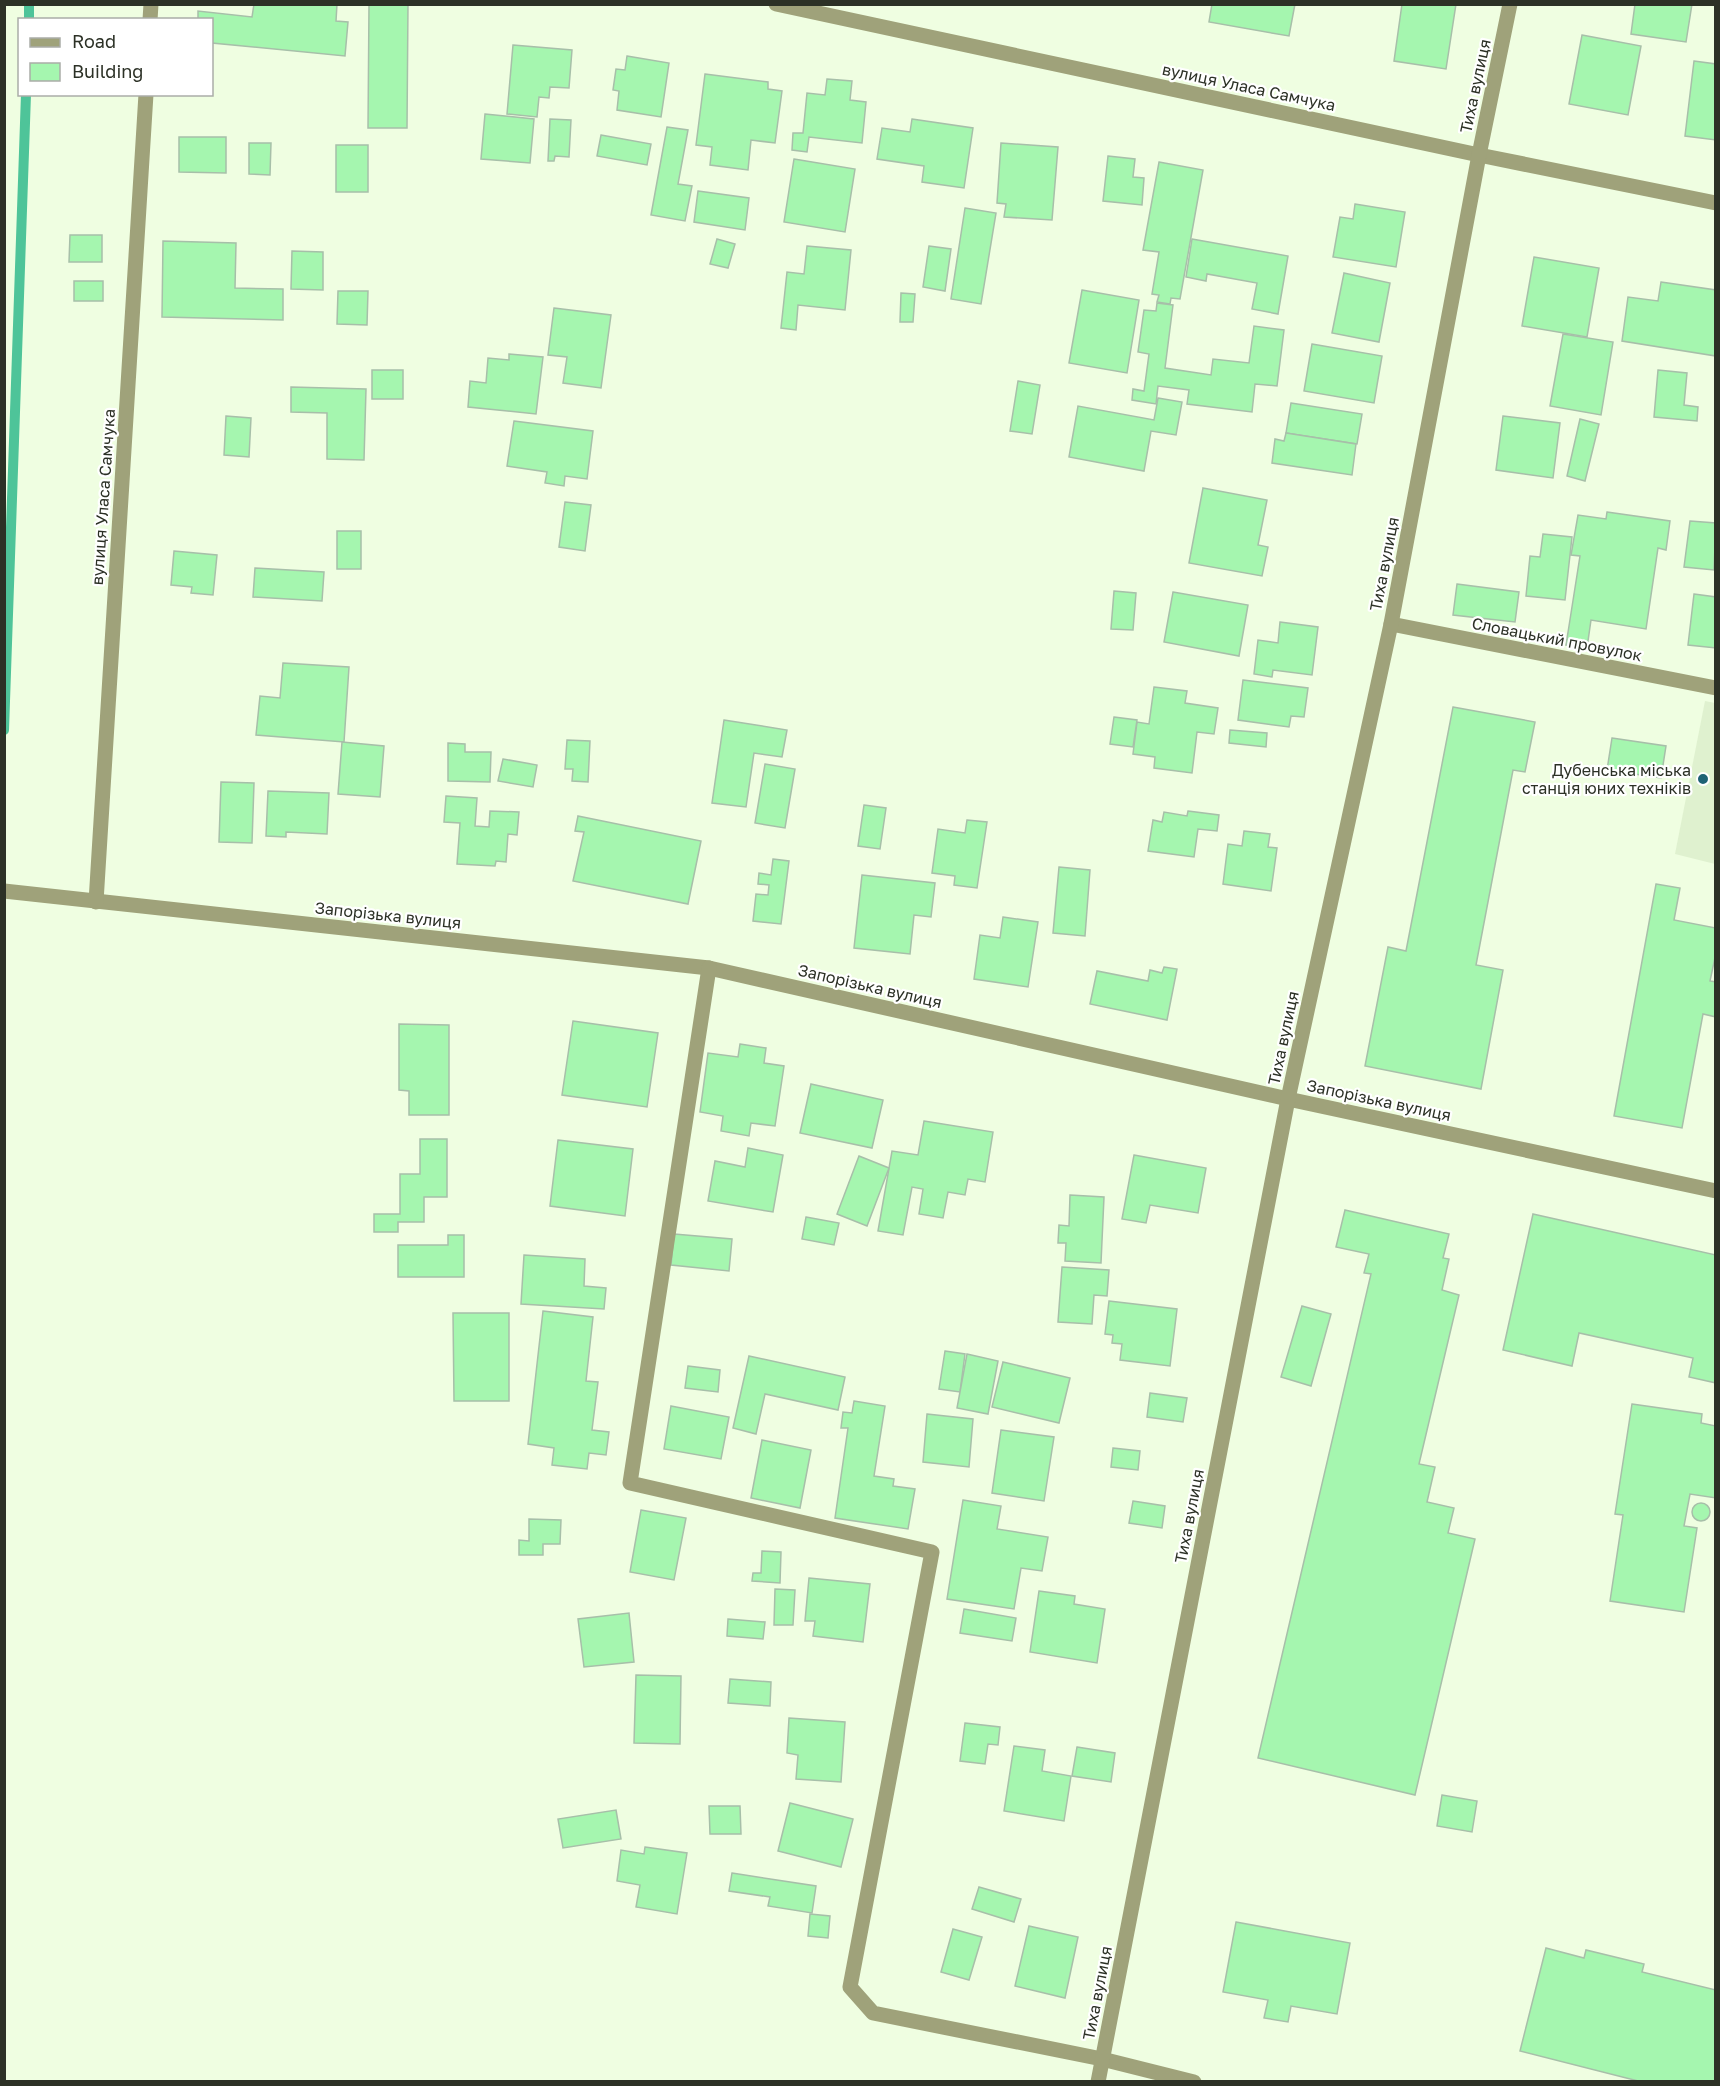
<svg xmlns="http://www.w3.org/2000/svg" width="1720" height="2086" viewBox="0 0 1720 2086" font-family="'Golos Text',sans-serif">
<rect width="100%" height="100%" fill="#effee1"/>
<!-- built -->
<polygon fill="#dff1cf" points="1705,701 1715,703 1715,864 1675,854"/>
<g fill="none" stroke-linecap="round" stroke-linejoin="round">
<!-- stream -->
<g stroke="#4ec499" stroke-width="10">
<polyline points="29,20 29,4"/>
<polyline points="4,730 26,94"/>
</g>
</g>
<!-- building -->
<g fill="#a5f6af" stroke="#a7bfa9" stroke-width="1.5">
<polygon points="254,4 337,4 336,21 348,22 345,56 212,43 212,20 198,20 198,11 252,17"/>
<polygon points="369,4 408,4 407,128 368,128"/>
<polygon points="1212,4 1295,4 1289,36 1209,22"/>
<polygon points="1402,4 1456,4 1446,69 1394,61"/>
<polygon points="1635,4 1692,4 1686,42 1631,34"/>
<polygon points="1582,35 1641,46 1628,115 1569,104"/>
<polygon points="513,45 572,50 569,88 550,87 549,98 539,97 537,117 507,114"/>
<polygon points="627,56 669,63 661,117 617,110 619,91 613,90 616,69 625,70"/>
<polygon points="1694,61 1716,64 1716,140 1685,136"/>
<polygon points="705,74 768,82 768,89 782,91 775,143 751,140 748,170 710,165 712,147 696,145"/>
<polygon points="827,79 852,81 850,100 866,102 862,143 809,137 807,152 792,150 793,133 803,133 807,93 825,95"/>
<polygon points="485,114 534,119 530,163 481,159"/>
<polygon points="550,119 571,120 569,157 555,156 554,161 548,161"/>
<polygon points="912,119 973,128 964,188 922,182 924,166 877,159 882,128 910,132"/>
<polygon points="667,127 688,130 678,184 692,186 685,221 651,215"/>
<polygon points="601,135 651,144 647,165 597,156"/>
<polygon points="179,137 226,137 226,173 179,172"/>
<polygon points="249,143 271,143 270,175 249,174"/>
<polygon points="1001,143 1058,147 1052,220 1004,217 1006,204 997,203"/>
<rect x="336" y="145" width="32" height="47"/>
<polygon points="1108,156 1135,159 1133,177 1144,178 1142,205 1103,201"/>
<polygon points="794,159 855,169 845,232 784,222"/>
<polygon points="1159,162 1203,170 1180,299 1171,298 1170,304 1157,302 1159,295 1152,294 1159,252 1143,250"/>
<polygon points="698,191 749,198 745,230 694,222"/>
<polygon points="1355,204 1405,212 1396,267 1333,257 1340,217 1353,219"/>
<polygon points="965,208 996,213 981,304 951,299"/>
<polygon points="70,235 102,235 102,262 69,262"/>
<polygon points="717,239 735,244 728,268 710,264"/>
<polygon points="1192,239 1288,256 1278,314 1252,309 1257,283 1207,274 1206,281 1186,277"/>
<polygon points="163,241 236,243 235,288 283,289 283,320 162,317"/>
<polygon points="807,246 851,250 845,310 798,305 796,330 781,328 787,272 804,274"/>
<polygon points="929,246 951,249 945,291 923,287"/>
<polygon points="292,251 323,252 323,290 291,289"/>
<polygon points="1534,257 1599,268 1587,337 1522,326"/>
<polygon points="1344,273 1390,283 1379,342 1332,333"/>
<rect x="74" y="281" width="29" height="20"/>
<polygon points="1661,282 1716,290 1716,356 1622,341 1628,297 1658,301"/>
<polygon points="1082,290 1139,300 1127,373 1069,363"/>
<polygon points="338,291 368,291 367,325 337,324"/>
<polygon points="901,293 915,294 913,322 900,322"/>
<polygon points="1157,303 1173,305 1165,368 1211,375 1213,359 1249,363 1254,326 1284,330 1277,386 1255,384 1252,412 1187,404 1189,390 1158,386 1156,404 1132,400 1133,389 1144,391 1149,354 1138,352 1144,310 1156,311"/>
<polygon points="554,308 611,315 601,388 563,383 567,357 548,355"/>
<polygon points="1563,334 1613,342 1601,415 1550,406"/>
<polygon points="1312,344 1382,356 1374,403 1304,391"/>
<polygon points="509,354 543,357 536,414 468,407 470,381 486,383 488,358 509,360"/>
<rect x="372" y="370" width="31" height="29"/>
<polygon points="1658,370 1687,373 1684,405 1698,407 1697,421 1654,417"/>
<polygon points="1018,381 1040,385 1032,434 1010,431"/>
<polygon points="291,387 366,389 364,460 327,459 327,413 291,412"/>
<polygon points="1158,398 1182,402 1176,435 1151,431 1144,471 1069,457 1078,406 1154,420"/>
<polygon points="1291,403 1362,414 1357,444 1286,433"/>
<polygon points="226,416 251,418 249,457 224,455"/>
<polygon points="1503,416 1560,423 1553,478 1496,470"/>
<polygon points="1580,419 1599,424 1585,481 1567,476"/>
<polygon points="514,421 593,431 587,479 565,476 564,486 545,483 547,472 507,466"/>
<polygon points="1286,433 1356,444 1352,475 1272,463 1275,439 1284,441"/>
<polygon points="1203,488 1267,500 1258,545 1268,547 1262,576 1189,563"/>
<polygon points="565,502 591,505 585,551 559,547"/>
<polygon points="1607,512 1670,521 1666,550 1658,548 1646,629 1591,620 1587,648 1566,645 1580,556 1571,555 1578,515 1606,519"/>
<polygon points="1690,521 1716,523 1714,570 1684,567"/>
<rect x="337" y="531" width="24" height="38"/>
<polygon points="1543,534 1572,537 1565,600 1526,596 1530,556 1540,557"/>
<polygon points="174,551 217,555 213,595 191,593 192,587 171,585"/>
<polygon points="255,568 324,572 322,601 253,597"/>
<polygon points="1457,584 1519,592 1515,622 1453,615"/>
<polygon points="1114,591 1136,593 1133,630 1111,629"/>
<polygon points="1173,592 1248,605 1239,656 1164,642"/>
<polygon points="1694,594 1716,597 1716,648 1688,645"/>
<polygon points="1280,622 1318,627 1312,675 1273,670 1272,677 1254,674 1258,640 1278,643"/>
<polygon points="283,663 349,667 344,742 256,735 260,696 280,698"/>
<polygon points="1243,680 1308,688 1304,717 1291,716 1289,727 1238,720"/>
<polygon points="1154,687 1187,691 1185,703 1218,708 1214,734 1197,732 1192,773 1154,768 1155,757 1133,754 1137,722 1149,724"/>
<polygon points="1453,707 1535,722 1525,772 1513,770 1476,965 1503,970 1481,1089 1365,1066 1388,947 1406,951"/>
<polygon points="1114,717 1137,720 1133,747 1110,744"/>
<polygon points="724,720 787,730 782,757 754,753 746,807 712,803"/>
<polygon points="1230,730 1267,733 1266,747 1229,743"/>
<polygon points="1612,738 1666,746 1661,778 1607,770"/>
<polygon points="567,740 590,741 588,782 572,781 573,769 565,769"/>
<polygon points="342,742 384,746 380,797 338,794"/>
<polygon points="448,743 465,744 465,752 491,752 490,782 448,781"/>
<polygon points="503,759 537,765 533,787 498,781"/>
<polygon points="765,764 795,769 785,828 755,823"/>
<polygon points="221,782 254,783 252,843 219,842"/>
<polygon points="268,791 329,793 327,834 286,832 286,837 266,836"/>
<polygon points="446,796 477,798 475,826 489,827 490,811 519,812 517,835 508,834 506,862 496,861 495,866 457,864 460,823 444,822"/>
<polygon points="864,805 886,808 880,849 858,846"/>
<polygon points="1188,811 1219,815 1217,831 1198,829 1194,857 1148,851 1153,820 1162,822 1164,812 1187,816"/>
<polygon points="578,816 701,841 688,904 573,881 584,832 575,831"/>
<polygon points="967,820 987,822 977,888 954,885 955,876 932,873 938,829 965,833"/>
<polygon points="1244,831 1270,834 1268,847 1277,848 1271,891 1223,884 1228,844 1242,846"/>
<polygon points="773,859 789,861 781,924 753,921 756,894 768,895 769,885 758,884 759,873 771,875"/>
<polygon points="1059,867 1090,870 1085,936 1053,933"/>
<polygon points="862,875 935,883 931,917 914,915 910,954 854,948"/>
<polygon points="1656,884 1680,888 1674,920 1716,928 1716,953 1710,981 1716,982 1716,1017 1703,1014 1682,1128 1614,1116"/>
<polygon points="1003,917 1038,922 1028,987 974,979 980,935 1000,938"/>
<polygon points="1164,967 1177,969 1167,1020 1090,1004 1097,971 1148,981 1150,970 1162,973"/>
<polygon points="573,1021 658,1033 647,1107 562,1095"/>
<polygon points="399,1024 449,1025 449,1115 409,1115 409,1091 399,1090"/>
<polygon points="740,1044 766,1048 764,1063 784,1066 775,1126 751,1123 749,1136 721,1131 723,1116 700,1112 708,1053 738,1057"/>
<polygon points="811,1084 883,1100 872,1148 800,1133"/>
<polygon points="924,1121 993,1132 985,1182 968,1179 965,1195 948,1192 943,1218 919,1214 923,1189 912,1187 903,1235 878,1231 892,1151 918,1155"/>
<polygon points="420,1139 447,1139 447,1197 424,1197 424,1222 398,1222 398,1232 374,1232 374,1214 400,1214 400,1174 420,1174"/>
<polygon points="558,1140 633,1149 625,1216 550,1206"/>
<polygon points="748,1148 783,1155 773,1212 708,1201 715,1161 745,1167"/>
<polygon points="1134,1155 1206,1168 1198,1213 1150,1205 1146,1223 1122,1219"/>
<polygon points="859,1156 889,1168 867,1226 837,1214"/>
<polygon points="1070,1195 1104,1197 1101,1263 1065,1261 1066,1243 1058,1243 1059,1225 1069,1226"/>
<polygon points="1345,1210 1449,1234 1443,1258 1449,1259 1442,1290 1459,1295 1419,1464 1435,1467 1427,1502 1454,1508 1448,1533 1475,1539 1415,1795 1258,1758 1371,1274 1364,1273 1369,1254 1336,1247"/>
<polygon points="1533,1214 1716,1255 1716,1383 1689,1377 1693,1358 1579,1333 1572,1366 1503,1350"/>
<polygon points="806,1217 839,1223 834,1245 802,1239"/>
<polygon points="674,1234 732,1239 729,1271 671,1265"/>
<polygon points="448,1235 464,1235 464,1277 398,1277 398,1245 448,1245"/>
<polygon points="524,1255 585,1259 584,1286 606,1288 604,1309 521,1304"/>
<polygon points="1062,1267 1109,1270 1107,1296 1094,1295 1092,1324 1058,1322"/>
<polygon points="1109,1301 1177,1309 1170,1366 1120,1360 1122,1344 1112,1343 1113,1335 1105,1334"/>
<polygon points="1302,1306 1331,1314 1311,1386 1281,1377"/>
<polygon points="543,1311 593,1317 586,1381 598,1382 592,1430 609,1432 606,1455 589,1453 587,1469 552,1465 554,1448 528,1444"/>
<polygon points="453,1313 509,1313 509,1401 454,1401"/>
<polygon points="945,1351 965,1354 960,1392 939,1389"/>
<polygon points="967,1354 998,1361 988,1414 957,1408"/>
<polygon points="749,1356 845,1377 838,1410 765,1394 756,1434 733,1428"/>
<polygon points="1003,1362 1070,1378 1059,1423 992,1407"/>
<polygon points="688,1366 720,1370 718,1392 685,1388"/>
<polygon points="1150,1393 1187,1398 1183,1422 1147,1417"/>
<polygon points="854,1401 885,1406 874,1476 894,1479 893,1486 915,1489 908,1529 835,1518 848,1428 841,1428 843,1412 852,1413"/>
<polygon points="1632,1404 1702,1414 1701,1423 1716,1426 1716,1498 1690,1494 1684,1526 1697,1528 1684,1612 1610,1601 1623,1515 1615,1514"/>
<polygon points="671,1406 729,1417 721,1459 664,1449"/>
<polygon points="927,1414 973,1419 969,1467 923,1462"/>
<polygon points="1001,1430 1054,1437 1044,1501 992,1493"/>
<polygon points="762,1440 811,1450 800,1508 751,1498"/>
<polygon points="1113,1448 1140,1451 1138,1470 1111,1467"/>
<polygon points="963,1500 1001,1506 997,1529 1048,1537 1042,1571 1021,1568 1014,1609 947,1599"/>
<polygon points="1133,1501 1165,1506 1162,1528 1129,1523"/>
<circle cx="1701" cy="1512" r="9"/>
<polygon points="641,1510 686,1518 674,1580 630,1572"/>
<polygon points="529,1519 561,1520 560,1544 543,1544 543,1555 519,1555 519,1540 529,1541"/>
<polygon points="762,1551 781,1552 780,1583 752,1581 753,1573 761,1573"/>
<polygon points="809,1578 870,1584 863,1642 813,1636 815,1621 805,1621"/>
<polygon points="775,1589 795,1590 793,1625 774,1625"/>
<polygon points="1039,1591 1075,1596 1074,1604 1105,1609 1097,1663 1030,1652"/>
<polygon points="964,1609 1016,1618 1012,1641 960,1633"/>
<polygon points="629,1613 634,1662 584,1667 578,1619"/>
<polygon points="728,1619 765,1622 763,1639 727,1636"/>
<polygon points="636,1675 681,1676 680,1744 634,1743"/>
<polygon points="730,1679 771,1682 770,1706 728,1703"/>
<polygon points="789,1718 845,1722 841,1782 796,1779 798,1755 787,1753"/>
<polygon points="965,1723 1000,1727 998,1745 988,1744 985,1764 960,1761"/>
<polygon points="1014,1746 1045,1750 1042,1771 1071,1776 1064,1821 1004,1811"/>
<polygon points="1077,1747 1115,1753 1111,1782 1072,1776"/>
<polygon points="1442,1795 1477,1801 1472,1832 1437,1826"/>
<polygon points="790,1803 853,1819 841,1867 778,1851"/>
<polygon points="709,1806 740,1806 741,1834 710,1834"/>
<polygon points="616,1810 621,1839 563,1848 558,1819"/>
<polygon points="645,1847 687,1853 677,1914 636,1907 640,1885 617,1881 621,1850 644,1854"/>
<polygon points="732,1873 816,1886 812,1913 768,1906 770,1897 729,1891"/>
<polygon points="979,1887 1021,1899 1014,1922 972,1909"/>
<polygon points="810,1914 830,1916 828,1938 808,1936"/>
<polygon points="1236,1922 1350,1943 1337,2014 1291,2006 1288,2022 1264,2018 1268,2000 1223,1992"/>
<polygon points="1029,1926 1078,1937 1065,1998 1015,1986"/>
<polygon points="953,1929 982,1937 969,1980 941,1972"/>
<polygon points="1546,1948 1584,1958 1586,1950 1644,1964 1642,1972 1716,1990 1716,2082 1642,2082 1520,2051"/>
</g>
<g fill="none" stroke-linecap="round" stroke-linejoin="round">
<!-- street -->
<g stroke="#9fa27a" stroke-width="15">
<polyline points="776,4 1479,155 1716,203"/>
<polyline points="150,20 151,4"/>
<polyline points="1391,624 1716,688"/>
<polyline points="4,891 709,968 1288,1099 1716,1191"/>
<polyline points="96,902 146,94"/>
<polyline points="709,968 630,1483 932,1552 850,1987 873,2013 1102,2059 1194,2082"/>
<polyline points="1098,2082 1288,1099 1391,624 1479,155 1510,4"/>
</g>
</g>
<!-- markers -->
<circle fill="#1e6274" stroke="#fff" stroke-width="2" cx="1703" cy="779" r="6"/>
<g text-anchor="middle" stroke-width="4.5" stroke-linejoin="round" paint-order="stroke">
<!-- street labels -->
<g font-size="16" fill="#2c3126" stroke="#fff">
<text transform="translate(1475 86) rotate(-78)" y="6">Тиха вулиця</text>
<text transform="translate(1249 87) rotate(12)" y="6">вулиця Уласа Самчука</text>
<text transform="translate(103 497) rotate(-86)" y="6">вулиця Уласа Самчука</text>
<text transform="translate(1384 564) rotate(-79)" y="6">Тиха вулиця</text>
<text transform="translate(1557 639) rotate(11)" y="6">Словацький провулок</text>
<text transform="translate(388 915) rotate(6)" y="6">Запорізька вулиця</text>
<text transform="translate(870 986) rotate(13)" y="6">Запорізька вулиця</text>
<text transform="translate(1283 1038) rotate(-78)" y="6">Тиха вулиця</text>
<text transform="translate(1379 1100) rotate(12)" y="6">Запорізька вулиця</text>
<text transform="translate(1189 1516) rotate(-79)" y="6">Тиха вулиця</text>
<text transform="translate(1097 1993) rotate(-79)" y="6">Тиха вулиця</text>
</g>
<!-- poi labels -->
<g font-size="16" fill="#2c3126" stroke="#fff" text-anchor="end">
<text x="1691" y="776">Дубенська міська<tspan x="1691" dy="18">станція юних техніків</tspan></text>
</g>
</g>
<!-- border -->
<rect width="1720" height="2086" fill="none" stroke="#2c3126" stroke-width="12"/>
<!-- legend -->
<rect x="18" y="18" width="195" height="78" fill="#ffffff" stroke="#abada8" stroke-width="1.5"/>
<rect x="30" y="38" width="30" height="9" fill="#9fa27a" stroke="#abada8" stroke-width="1.5"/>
<text x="72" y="48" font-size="18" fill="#2c3126">Road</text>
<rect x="30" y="63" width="30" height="18" fill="#a5f6af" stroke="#abada8" stroke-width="1.5"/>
<text x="72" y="78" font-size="18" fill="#2c3126">Building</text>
</svg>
